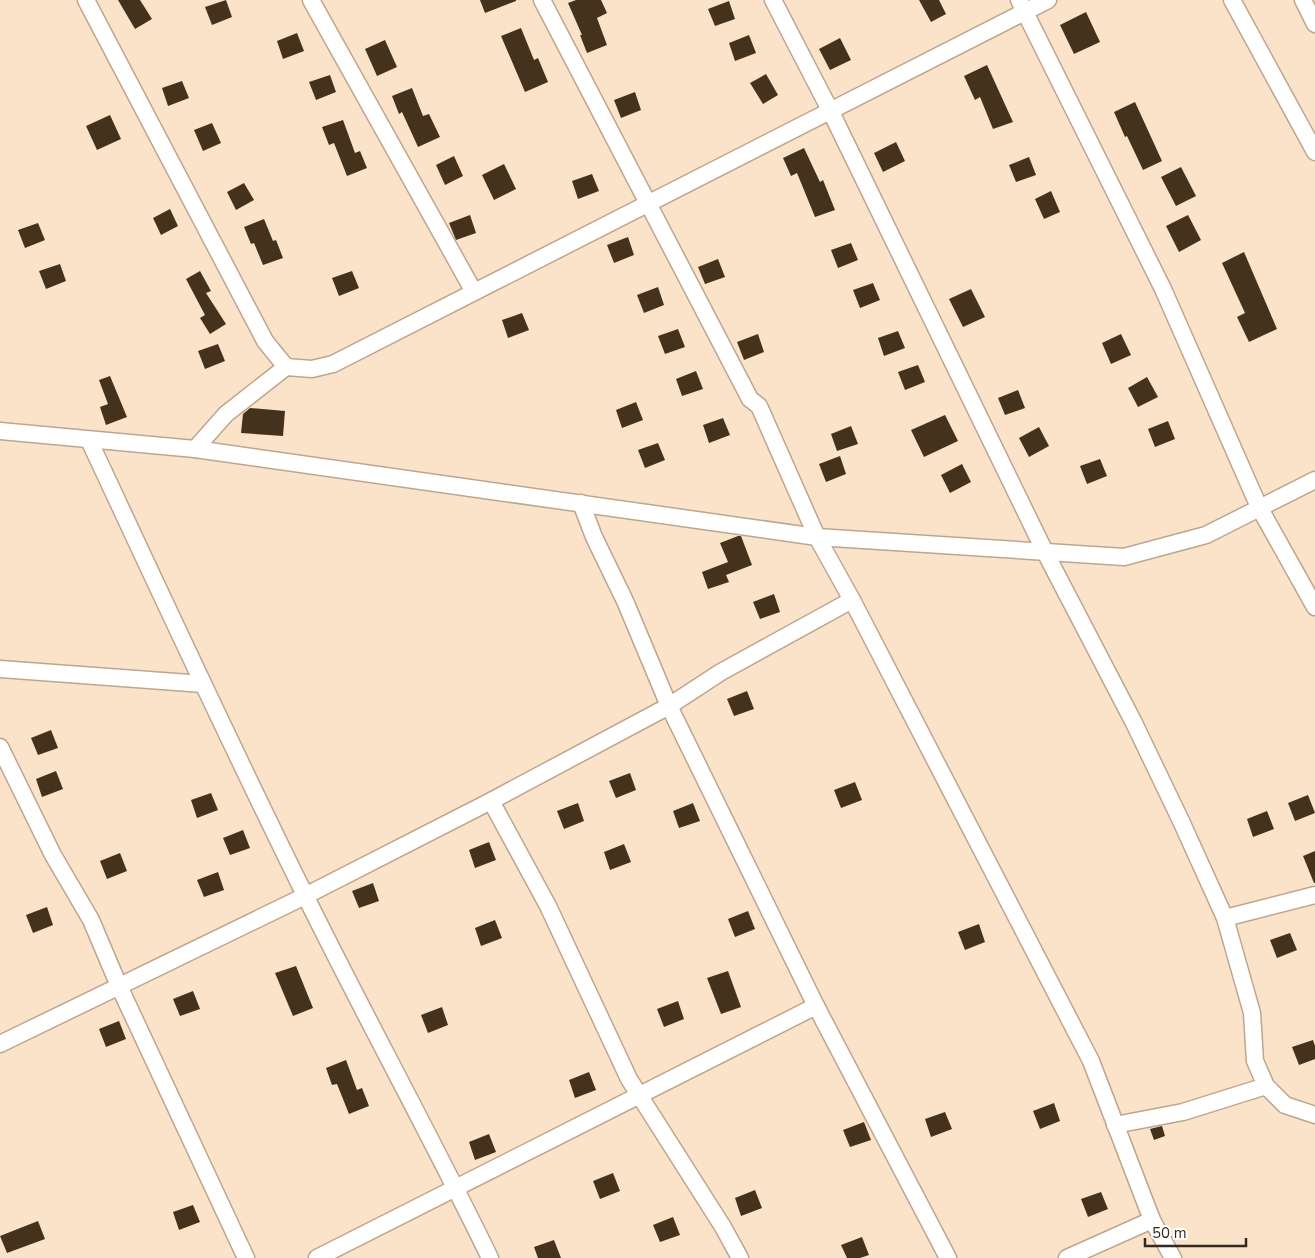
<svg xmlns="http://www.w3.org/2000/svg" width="1315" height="1258" viewBox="0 0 1315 1258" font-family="'Nunito Sans',sans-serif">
<rect width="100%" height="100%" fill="#fbe3c9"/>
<!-- building -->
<g fill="#45321d">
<polygon points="118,0 140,0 152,19 135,29"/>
<polygon points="226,0 232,17 212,25 205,7"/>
<polygon points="480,0 516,0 516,1 485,13"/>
<polygon points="576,0 601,0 607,13 597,18 607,45 587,53 580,35 582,35 568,3"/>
<polygon points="919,0 939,0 946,14 931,22"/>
<polygon points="729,1 735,19 715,26 708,9"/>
<polygon points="1086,12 1100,42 1074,54 1060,25"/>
<polygon points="521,28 534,60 538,58 548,82 525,92 501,36"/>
<polygon points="297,33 304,51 283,59 277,41"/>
<polygon points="749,35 756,53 735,61 729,43"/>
<polygon points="840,38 851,60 830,70 819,49"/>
<polygon points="385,40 397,67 377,76 365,49"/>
<polygon points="987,65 1013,122 993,129 980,97 975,100 964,76"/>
<polygon points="766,74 778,95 763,104 750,83"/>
<polygon points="330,75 336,92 316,100 309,82"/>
<polygon points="182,81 189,98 168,106 162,88"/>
<polygon points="412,88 423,116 429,114 440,137 418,147 402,112 399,114 392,96"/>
<polygon points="635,92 641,110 621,118 614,100"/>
<polygon points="1135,102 1162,161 1143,170 1127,136 1125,137 1114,112"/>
<polygon points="110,115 121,139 97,150 86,126"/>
<polygon points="343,120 355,153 360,151 367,168 347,176 334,143 329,145 322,127"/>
<polygon points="212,123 221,143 203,151 194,130"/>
<polygon points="896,142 905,161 883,172 874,153"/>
<polygon points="804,148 820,182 823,180 835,210 815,217 797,173 791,176 783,158"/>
<polygon points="454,156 463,176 445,185 436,165"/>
<polygon points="1029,157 1036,175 1016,182 1009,165"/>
<polygon points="504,164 516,189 494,200 482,175"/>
<polygon points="1181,167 1196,196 1176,206 1161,177"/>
<polygon points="592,174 599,191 578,199 572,181"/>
<polygon points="244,183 254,200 236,210 227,192"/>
<polygon points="1051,191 1060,212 1044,219 1035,199"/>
<polygon points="170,209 178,226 161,235 153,218"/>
<polygon points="470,215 476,233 456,240 449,223"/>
<polygon points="1188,215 1201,240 1179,252 1166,226"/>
<polygon points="264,219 273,241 276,240 283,258 263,265 254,243 251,244 244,227"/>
<polygon points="38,223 45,240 25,248 18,230"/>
<polygon points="628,237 634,255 614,263 607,245"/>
<polygon points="851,243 858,260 838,268 831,250"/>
<polygon points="1244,252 1277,329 1249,342 1237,317 1245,313 1222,263"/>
<polygon points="718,259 725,277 705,284 698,267"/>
<polygon points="60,264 66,281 46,289 39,271"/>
<polygon points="200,271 211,291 206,293 226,324 210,334 200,318 205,315 186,279"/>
<polygon points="352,271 359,288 339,296 332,278"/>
<polygon points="873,283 880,300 860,308 853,290"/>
<polygon points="658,287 664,305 644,313 637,295"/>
<polygon points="971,289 985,317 963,327 949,299"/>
<polygon points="522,313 529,330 508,338 502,320"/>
<polygon points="678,329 685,347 665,354 658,336"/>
<polygon points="898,331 905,348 884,356 878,338"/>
<polygon points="758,334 764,352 744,360 737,342"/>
<polygon points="1121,334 1131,355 1111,364 1102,343"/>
<polygon points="218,344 225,361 205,369 198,351"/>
<polygon points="918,365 925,382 905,390 898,372"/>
<polygon points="696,371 703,389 682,396 676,379"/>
<polygon points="110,376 127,417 106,425 100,407 108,404 99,380"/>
<polygon points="1147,377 1158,397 1138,407 1128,388"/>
<polygon points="1018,390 1025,408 1005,415 998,398"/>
<polygon points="636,402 643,420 622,428 616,410"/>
<polygon points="250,408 285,411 283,436 241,433 243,414"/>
<polygon points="945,415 958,441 924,457 911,430"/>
<polygon points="723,418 730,435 709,443 703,425"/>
<polygon points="1168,421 1175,439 1155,447 1148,429"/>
<polygon points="851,426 858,444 837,451 831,434"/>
<polygon points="1039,427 1049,446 1029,457 1019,438"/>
<polygon points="658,443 665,460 645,468 638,450"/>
<polygon points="840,456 846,474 826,482 819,464"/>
<polygon points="1100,459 1107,476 1087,484 1080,466"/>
<polygon points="962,464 971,482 950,493 941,475"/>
<polygon points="738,536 741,536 752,565 726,575 729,582 708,589 702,572 728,562 720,543"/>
<polygon points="774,594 780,612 760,619 753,602"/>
<polygon points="747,691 754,709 734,716 727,699"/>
<polygon points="51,730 58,748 38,755 31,738"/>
<polygon points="56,771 63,789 42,797 36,779"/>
<polygon points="630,773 636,790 616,798 609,781"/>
<polygon points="855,782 862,800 841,808 834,790"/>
<polygon points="211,793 218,810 197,818 191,800"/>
<polygon points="1308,795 1315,813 1295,821 1288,803"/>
<polygon points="578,803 584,821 564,829 557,811"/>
<polygon points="693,803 700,821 679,828 673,811"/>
<polygon points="1267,811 1274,829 1253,837 1247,819"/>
<polygon points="243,830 250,848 230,855 223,838"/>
<polygon points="489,842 496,860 475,868 469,850"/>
<polygon points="624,844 631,862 610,870 604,852"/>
<polygon points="1315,851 1315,883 1314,883 1303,856"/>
<polygon points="120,853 127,871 107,879 100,861"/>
<polygon points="218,872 224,890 204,897 197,880"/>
<polygon points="373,883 379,901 359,908 352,891"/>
<polygon points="47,907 53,925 33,933 26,915"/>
<polygon points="748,911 755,929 735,937 728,919"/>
<polygon points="495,920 502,938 481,946 475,928"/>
<polygon points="979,924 985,942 965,950 958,932"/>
<polygon points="1290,933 1297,950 1277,958 1270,940"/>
<polygon points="296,966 313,1008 293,1016 275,973"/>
<polygon points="728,971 741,1007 721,1014 707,978"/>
<polygon points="193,991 200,1009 180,1016 173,999"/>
<polygon points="678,1001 684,1019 664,1027 657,1009"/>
<polygon points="442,1007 448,1025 428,1033 421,1015"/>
<polygon points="119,1021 126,1039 106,1047 99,1029"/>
<polygon points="1313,1040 1315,1046 1315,1059 1299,1065 1292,1047"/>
<polygon points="346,1060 357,1090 362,1088 369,1106 349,1114 337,1084 332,1085 326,1068"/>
<polygon points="589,1072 596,1090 575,1098 569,1080"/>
<polygon points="1054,1103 1060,1121 1040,1129 1033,1111"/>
<polygon points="945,1112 952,1129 931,1137 925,1119"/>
<polygon points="864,1122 871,1140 850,1147 843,1130"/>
<polygon points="1162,1126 1165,1136 1154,1140 1150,1129"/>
<polygon points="489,1134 496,1152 475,1160 469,1142"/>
<polygon points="613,1173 620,1191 600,1199 593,1181"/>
<polygon points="755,1190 762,1208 741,1216 735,1198"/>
<polygon points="1101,1192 1108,1209 1088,1217 1081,1199"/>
<polygon points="193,1205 200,1222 179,1230 173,1212"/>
<polygon points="673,1217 680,1235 660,1242 653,1225"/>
<polygon points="38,1221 45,1239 7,1253 0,1236"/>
<polygon points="862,1237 869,1255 860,1258 847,1258 841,1245"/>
<polygon points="554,1240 561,1258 538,1258 534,1247"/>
</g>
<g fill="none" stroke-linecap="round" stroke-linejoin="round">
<!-- minor casing -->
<g stroke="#bda68e" stroke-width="19">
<g id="minor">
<polyline points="86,0 265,341 286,367"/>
<polyline points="311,0 474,292"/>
<polyline points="542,0 750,399 759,406 817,537 852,600 1091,1061 1152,1220 1173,1258"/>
<polyline points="773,0 831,112 1045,552 1134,723 1181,821 1225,918 1252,1013 1255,1061 1266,1086"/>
<polyline points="1019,0 1163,289 1259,507 1315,607"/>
<polyline points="1232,0 1315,152"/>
<polyline points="1303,0 1315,24"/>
<polyline points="0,431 195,449 817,537 1124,557 1206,535 1315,480"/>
<path d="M89,440C160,592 230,744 305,895C365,1017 431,1136 490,1258"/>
<polyline points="195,449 226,414 286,367 312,369 333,364 1048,0"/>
<polyline points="581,503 594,537 625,601 669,706 816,1006 948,1258"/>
<polyline points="0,669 203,684"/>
<polyline points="0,747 53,855 91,920 119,986 246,1258"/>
<polyline points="491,801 548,906 629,1079 723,1227 740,1258"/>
<polyline points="1225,918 1315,895"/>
<polyline points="0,1044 305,896 491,801 669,706 721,672 852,600"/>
<polyline points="1115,1125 1183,1112 1266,1086 1285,1105 1315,1115"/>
<polyline points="317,1258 816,1006"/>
<polyline points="1067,1258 1152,1220"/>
</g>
</g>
<!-- minor -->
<use href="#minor" stroke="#fff" stroke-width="16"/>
</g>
<!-- scale -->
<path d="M1145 1238v8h101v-8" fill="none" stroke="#332920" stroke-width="2.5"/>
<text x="1152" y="1238" font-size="15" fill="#332920" stroke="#ffffff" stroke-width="4" paint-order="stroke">50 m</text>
</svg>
